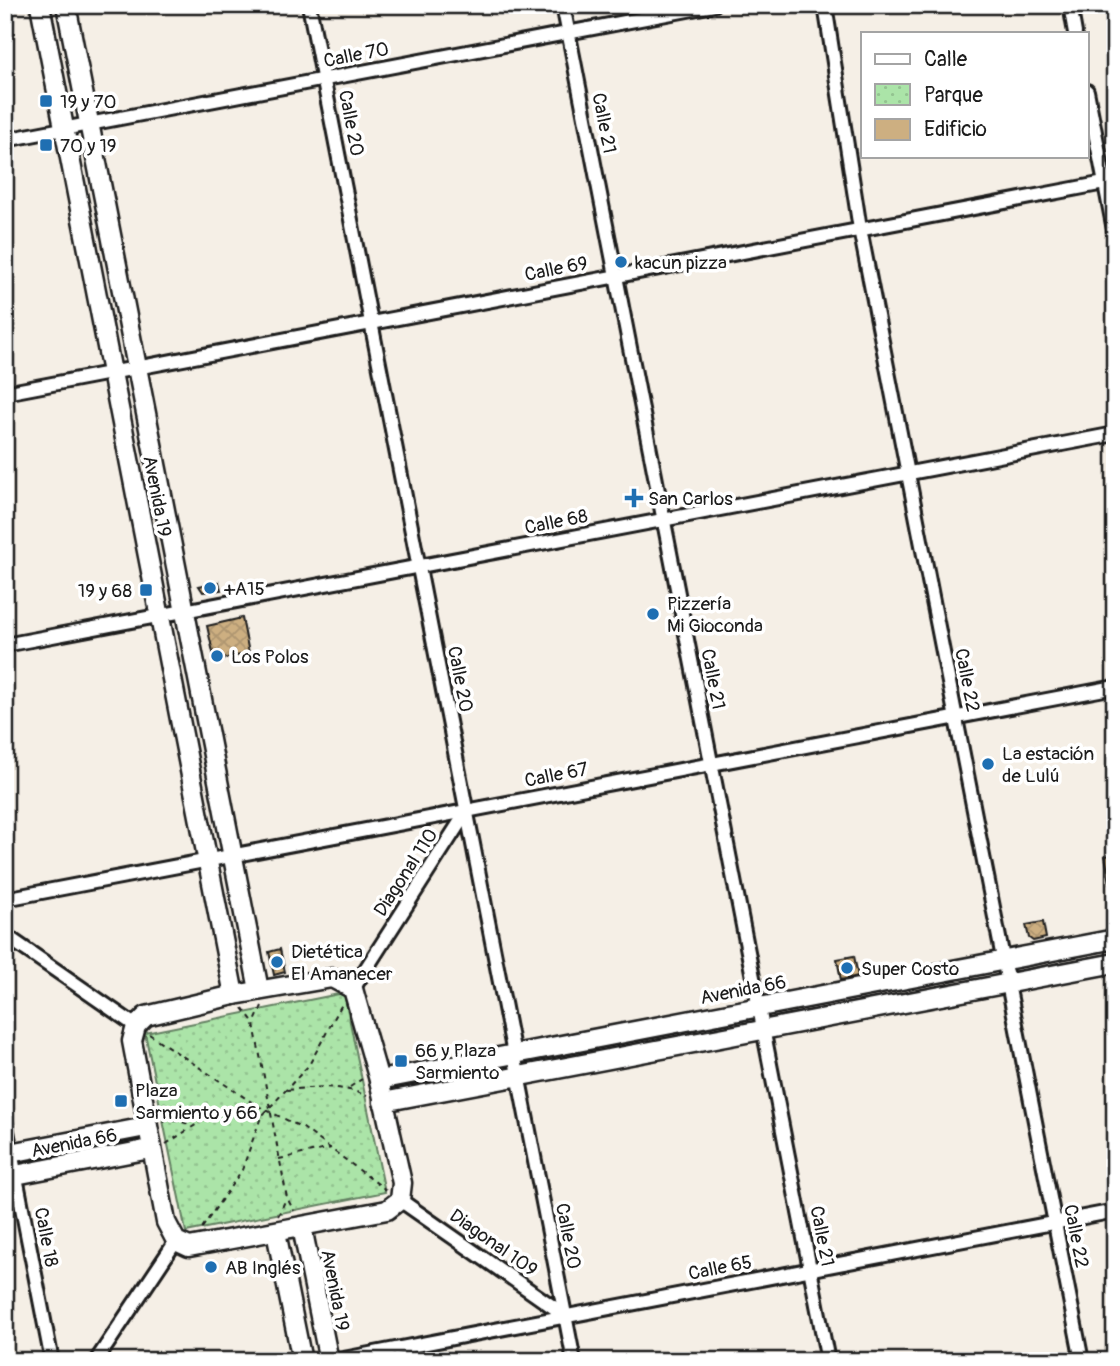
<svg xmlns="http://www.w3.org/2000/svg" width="1120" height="1366" viewBox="0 0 1120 1366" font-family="Pangolin,sans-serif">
<defs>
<pattern id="grass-tufts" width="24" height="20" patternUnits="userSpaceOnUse" patternTransform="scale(1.75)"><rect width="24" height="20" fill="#abe4a8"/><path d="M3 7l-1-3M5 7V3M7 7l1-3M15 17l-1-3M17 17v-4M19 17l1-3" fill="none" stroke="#93c390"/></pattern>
<pattern id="park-dots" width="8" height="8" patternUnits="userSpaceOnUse" patternTransform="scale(1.75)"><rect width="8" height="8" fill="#abe4a8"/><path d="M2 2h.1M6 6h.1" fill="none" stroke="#93c390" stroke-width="1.8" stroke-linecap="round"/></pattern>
<pattern id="building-cross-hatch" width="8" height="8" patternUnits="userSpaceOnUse" patternTransform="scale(1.75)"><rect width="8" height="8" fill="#cdaf81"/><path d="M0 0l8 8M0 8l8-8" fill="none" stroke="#af966f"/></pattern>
</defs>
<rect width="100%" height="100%" fill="#f5efe6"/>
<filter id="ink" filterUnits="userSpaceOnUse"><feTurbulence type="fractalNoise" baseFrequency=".0143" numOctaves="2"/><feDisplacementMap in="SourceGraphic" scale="14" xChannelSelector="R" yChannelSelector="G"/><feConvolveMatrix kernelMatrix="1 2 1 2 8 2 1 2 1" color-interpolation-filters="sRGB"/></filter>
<g filter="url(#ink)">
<!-- grass -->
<polygon fill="url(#grass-tufts)" stroke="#648062" stroke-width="2" points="127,1135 134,1140 130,1147 5,1171 5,1158"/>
<!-- park -->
<polygon fill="url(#park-dots)" stroke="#648062" stroke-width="2" points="344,993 385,1192 186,1232 145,1033"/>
<!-- building -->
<g fill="url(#building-cross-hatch)" stroke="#1c1c1c" stroke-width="2">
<polygon points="219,582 221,590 203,592 199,586"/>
<polygon points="242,618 249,653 215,661 207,626"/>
<polygon points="1115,854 1115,910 1105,856"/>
<polygon points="1043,922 1046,938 1033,941 1029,938 1026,925"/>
<polygon points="280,949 285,972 274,975 269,952"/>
<polygon points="854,956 858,976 841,980 837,959"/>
</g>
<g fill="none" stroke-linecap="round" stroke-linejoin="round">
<!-- minor casing -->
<g stroke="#1c1c1c" stroke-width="18">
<g id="minor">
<polyline points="309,5 574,1361"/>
<polyline points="563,5 828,1361"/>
<polyline points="825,5 860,229 1082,1361"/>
<polyline points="1070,5 1075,33"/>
<polyline points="1087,91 1115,235"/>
<polyline points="5,140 714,5"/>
<polyline points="5,393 1115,181"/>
<polyline points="5,645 1115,434"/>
<polyline points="5,899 1115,687"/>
<polyline points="5,935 136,1026"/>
<polyline points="353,989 467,811"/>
<polyline points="5,1121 52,1361"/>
<polyline points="400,1200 566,1316"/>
<polyline points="96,1361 176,1241"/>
<polyline points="333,1361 1115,1211"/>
</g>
</g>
<!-- secondary casing -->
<g stroke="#1c1c1c" stroke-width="23">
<g id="secondary">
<polyline points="40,5 234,995"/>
<polyline points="66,5 259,990"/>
<polygon points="332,978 353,989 379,1080 402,1183 400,1200 387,1210 189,1247 176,1241 166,1222 132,1041 136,1026 146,1016 234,995"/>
<polyline points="379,1080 1115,939"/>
<polyline points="383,1102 1115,963"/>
<polyline points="5,1154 146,1127"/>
<polyline points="5,1177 150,1149"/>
<polyline points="302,1227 329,1361"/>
<polyline points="276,1232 302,1361"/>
</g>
</g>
<!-- path -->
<g stroke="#1c1c1c" stroke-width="2" stroke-dasharray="5 5" stroke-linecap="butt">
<polyline points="262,1006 254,1024 287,1198 294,1211"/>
<polyline points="243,1008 254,1023"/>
<polyline points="149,1034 256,1105 303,1128 386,1190"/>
<polyline points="350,1087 362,1079"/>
<path d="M287,1090C315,1087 340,1084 367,1096"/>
<polyline points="163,1122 170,1120 192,1124"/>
<polyline points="166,1144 222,1108 255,1105"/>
<polyline points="279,1159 331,1148"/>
<polyline points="278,1216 286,1199"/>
<polyline points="202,1228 242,1170 261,1117 309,1065 342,1004"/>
</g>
<!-- minor -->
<use href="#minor" stroke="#fff" stroke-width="12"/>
<!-- secondary -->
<use href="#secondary" stroke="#fff" stroke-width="18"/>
</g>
</g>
<!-- markers -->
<g fill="#1f6fb2" stroke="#fff" stroke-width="2.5">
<rect x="39" y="94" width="14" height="14" rx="3.5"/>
<rect x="39" y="138" width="14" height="14" rx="3.5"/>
<circle cx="621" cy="262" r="7"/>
<path d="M630.5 487.5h7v7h7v7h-7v7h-7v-7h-7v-7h7z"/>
<circle cx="210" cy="588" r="7"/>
<rect x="139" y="583" width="14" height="14" rx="3.5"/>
<circle cx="653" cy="614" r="7"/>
<circle cx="217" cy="656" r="7"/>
<circle cx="988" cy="764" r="7"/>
<circle cx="277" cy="962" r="7"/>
<circle cx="847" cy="968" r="7"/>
<rect x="394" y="1054" width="14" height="14" rx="3.5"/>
<rect x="114" y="1094" width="14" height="14" rx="3.5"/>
<circle cx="211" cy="1267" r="7"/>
</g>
<g text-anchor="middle" stroke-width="7" stroke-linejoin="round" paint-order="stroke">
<!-- street labels -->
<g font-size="19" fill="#1c1c1c" stroke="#fff">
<text transform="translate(356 54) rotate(-11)" y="7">Calle 70</text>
<text transform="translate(352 123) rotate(79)" y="7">Calle 20</text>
<text transform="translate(605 123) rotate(79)" y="7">Calle 21</text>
<text transform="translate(556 268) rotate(-11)" y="7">Calle 69</text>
<text transform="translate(158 496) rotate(79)" y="7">Avenida 19</text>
<text transform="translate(556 521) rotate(-11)" y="7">Calle 68</text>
<text transform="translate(461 679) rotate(79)" y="7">Calle 20</text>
<text transform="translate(714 679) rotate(79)" y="7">Calle 21</text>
<text transform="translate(968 680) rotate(79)" y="7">Calle 22</text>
<text transform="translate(556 774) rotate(-11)" y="7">Calle 67</text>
<text transform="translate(405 872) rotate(-57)" y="7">Diagonal 110</text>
<text transform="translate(743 989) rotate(-11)" y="7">Avenida 66</text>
<text transform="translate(74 1142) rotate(-11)" y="7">Avenida 66</text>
<text transform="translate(569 1236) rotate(79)" y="7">Calle 20</text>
<text transform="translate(823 1236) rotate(79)" y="7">Calle 21</text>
<text transform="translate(1077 1236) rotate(79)" y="7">Calle 22</text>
<text transform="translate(47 1237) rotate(79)" y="7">Calle 18</text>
<text transform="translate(494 1242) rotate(35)" y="7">Diagonal 109</text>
<text transform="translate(720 1267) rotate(-11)" y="7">Calle 65</text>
<text transform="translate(336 1290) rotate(79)" y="7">Avenida 19</text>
</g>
<!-- poi labels -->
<g font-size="19" fill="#1c1c1c" stroke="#fff" text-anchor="start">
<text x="60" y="108">19 y 70</text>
<text x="60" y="152">70 y 19</text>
<text x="635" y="269">kacun pizza</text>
<text x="648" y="505">San Carlos</text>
<text x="224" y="595">+A15</text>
<text x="132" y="597" text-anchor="end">19 y 68</text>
<text x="667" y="610">Pizzería<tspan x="667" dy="22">Mi Gioconda</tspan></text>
<text x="231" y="663">Los Polos</text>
<text x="1002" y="760">La estación<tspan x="1002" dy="22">de Lulú</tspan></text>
<text x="291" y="958">Dietética<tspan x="291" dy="22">El Amanecer</tspan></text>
<text x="861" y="975">Super Costo</text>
<text x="415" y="1057">66 y Plaza<tspan x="415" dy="22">Sarmiento</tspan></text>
<text x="135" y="1097">Plaza<tspan x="135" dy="22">Sarmiento y 66</tspan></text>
<text x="225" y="1274">AB Inglés</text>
</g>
</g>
<!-- margin -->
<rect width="1120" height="1366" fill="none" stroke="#fff" stroke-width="28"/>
<rect x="14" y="14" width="1092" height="1338" fill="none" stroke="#1c1c1c" stroke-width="2.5" filter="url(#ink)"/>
<!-- legend -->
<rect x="861" y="32" width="228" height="126" fill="#ffffff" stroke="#a4a4a4" stroke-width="2"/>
<rect x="875" y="54" width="35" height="10" fill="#ffffff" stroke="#a4a4a4" stroke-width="2"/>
<text x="924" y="66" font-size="21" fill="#1c1c1c">Calle</text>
<rect x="875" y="84" width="35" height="21" fill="url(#park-dots)" stroke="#a4a4a4" stroke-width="2"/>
<text x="924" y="102" font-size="21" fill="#1c1c1c">Parque</text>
<rect x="875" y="119" width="35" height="21" fill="#cdaf81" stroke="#a4a4a4" stroke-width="2"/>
<text x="924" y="136" font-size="21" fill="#1c1c1c">Edificio</text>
</svg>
